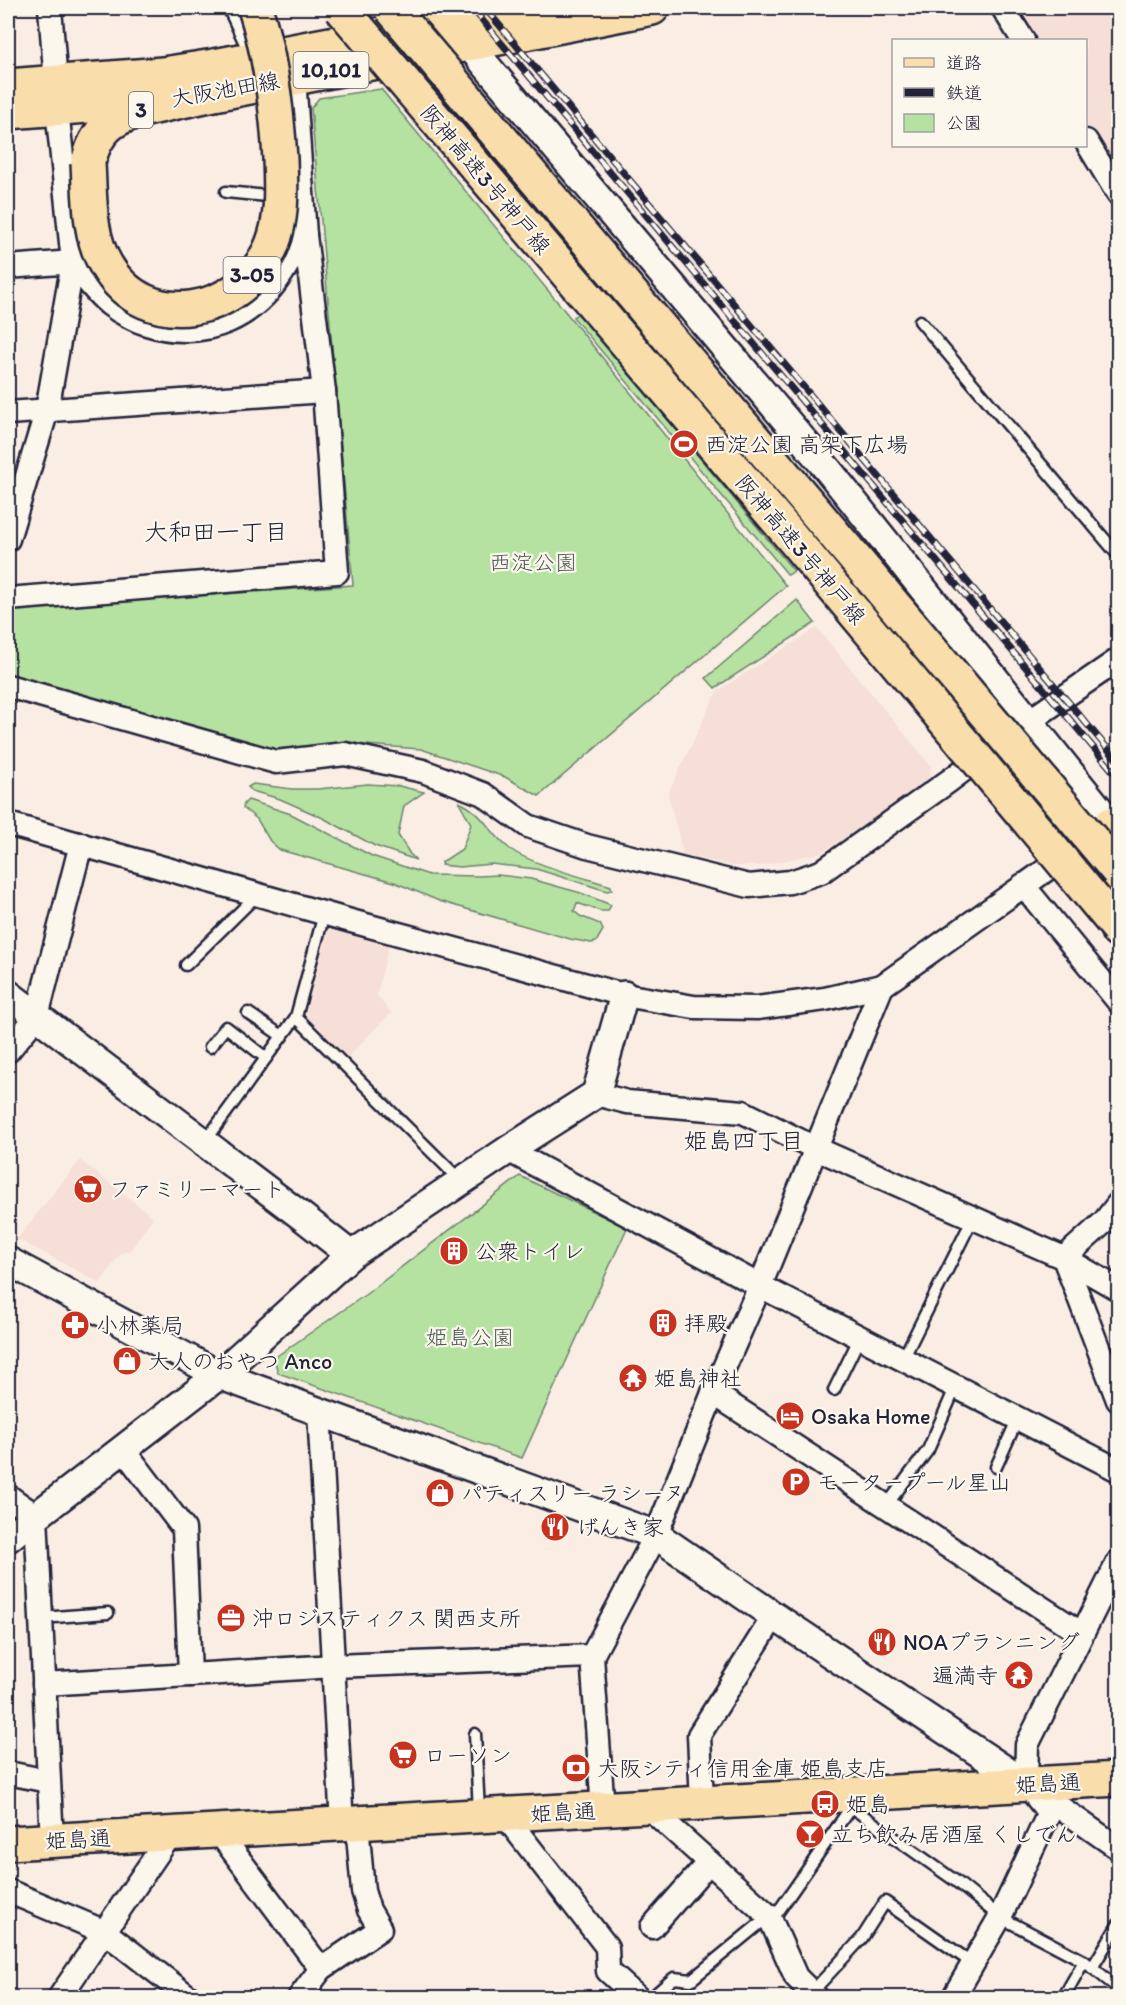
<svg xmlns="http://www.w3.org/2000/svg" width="1126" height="2005" viewBox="0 0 1126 2005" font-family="Itim,'Klee One',sans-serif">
<rect width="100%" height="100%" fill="#faeee4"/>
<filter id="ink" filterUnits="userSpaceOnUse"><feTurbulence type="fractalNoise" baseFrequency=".0167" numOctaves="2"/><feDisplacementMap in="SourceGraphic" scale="12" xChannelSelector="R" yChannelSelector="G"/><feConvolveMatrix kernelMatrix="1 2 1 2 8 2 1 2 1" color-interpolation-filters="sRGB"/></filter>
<g filter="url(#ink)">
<!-- built -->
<g fill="#f5dfd7">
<polygon points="1012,8 1118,8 1118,179 1086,126 1086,40 1032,40"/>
<polygon points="817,628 931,766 930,777 850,835 822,852 761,866 732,866 683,854 668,794 717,691"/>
<polygon points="335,924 390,940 377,995 391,1013 345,1060 311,1024 306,1012 329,930"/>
<polygon points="80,1160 153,1217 130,1251 121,1253 100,1283 17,1239"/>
</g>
<!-- green -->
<g fill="#b5e2a1" stroke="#6c826e" stroke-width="1.5">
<polygon points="381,89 560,305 786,586 539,796 505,777 421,749 352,744 276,749 8,674 8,611 67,605 353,585 311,108 319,98"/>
<polygon points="579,313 794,571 788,575 573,317"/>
<polygon points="797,600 815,623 715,688 706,678"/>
<polygon points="253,784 292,789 318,789 368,784 399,786 424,792 404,806 398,835 410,854 416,860 375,846 323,818 280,799 252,791 248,787"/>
<polygon points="248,800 291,814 372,856 429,875 479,876 498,875 531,879 581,893 611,905 608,911 600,911 577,903 574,911 580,916 600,924 603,930 596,942 591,943 570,939 439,901 394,882 280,850 270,841 257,819 243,808 244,804"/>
<path d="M459,802C485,814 490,834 510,849C533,865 583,877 611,886L612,890L607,891L536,869L491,864L460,867L441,865L442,862L462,849L471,824Z"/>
<polygon points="520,1176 627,1228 522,1458 278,1373 274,1358 365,1295"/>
</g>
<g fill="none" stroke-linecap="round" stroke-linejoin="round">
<!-- service casing -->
<g stroke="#22223b" stroke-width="15">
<g id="service">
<polyline points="226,192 277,197"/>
<polyline points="920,321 1118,555"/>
<polyline points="324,914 296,1017 460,1180"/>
<polyline points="186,965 257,895"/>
<polyline points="248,1013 282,1036"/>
<polyline points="210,1047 226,1027 266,1058"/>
<polyline points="204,1143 296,1017"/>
<polyline points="903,1359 973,1218"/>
<polyline points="834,1390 860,1337"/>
<polyline points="996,1467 1018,1418"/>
<polyline points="886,1506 928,1450 956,1386"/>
<polyline points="41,1618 108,1613"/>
<polyline points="475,1734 479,1811"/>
<polyline points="851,1807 957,1882 1000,1917 1084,1961 1118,1988"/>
<polyline points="771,1922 851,1807 852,1801"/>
<polyline points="1092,1968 1118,1925"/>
<polyline points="811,1993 862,1938 885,1902 972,1963"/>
<polyline points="651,1998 674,1978 691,1980 769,1916"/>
<polyline points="1063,1998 1084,1961"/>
</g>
</g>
<!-- minor casing -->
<g stroke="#22223b" stroke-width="27">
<g id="minor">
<polyline points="50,8 56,83"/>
<polyline points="235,8 250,40 253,51"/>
<polyline points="1003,8 1023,40"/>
<polyline points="1086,141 1118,194"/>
<path d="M73,262C84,277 95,292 109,304C156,340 222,340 264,296C281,279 293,255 305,235"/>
<polyline points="8,267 73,262"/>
<polyline points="8,413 324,391"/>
<polyline points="8,539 47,410 73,262 57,109"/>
<polyline points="8,599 337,572 324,391 305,235 294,77"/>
<polyline points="8,686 276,762 345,754 423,771 483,794 528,826 587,846 749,886 790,882 821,872 949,781 1029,721 1118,660"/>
<polyline points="8,824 351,921 624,995 694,1007 757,1008 825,999 882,986 1101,831"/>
<polyline points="1023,885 1118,1001"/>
<polyline points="8,1051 37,1016 81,844"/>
<polyline points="596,1094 627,1102 743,1112 815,1148 1064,1258 1118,1400"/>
<polyline points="508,1150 760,1286 1118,1470"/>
<polyline points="1118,1204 1104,1222 1064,1258 1118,1289"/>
<polyline points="713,1393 1082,1634"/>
<polyline points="319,1411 342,1825"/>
<polyline points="124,1450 184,1529 190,1675"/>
<polyline points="8,1496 36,1516 52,1841"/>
<polyline points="592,1656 603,1810"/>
<polyline points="44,1684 334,1666 592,1656 656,1535 713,1393 760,1286 882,986"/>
<polyline points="8,1773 48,1781"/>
<polyline points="1041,1794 1118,1848"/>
<polyline points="702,1803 699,1735 774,1616"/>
<polyline points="648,1807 769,1916 796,1977 817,1998"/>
<polyline points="505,1816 607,1947 608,1971 638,1998"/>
<polyline points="218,1831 321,1969 299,1998"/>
<polyline points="8,1891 105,1932 190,1998"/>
<polyline points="652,1927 709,1862"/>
<polyline points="321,1969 380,1929 369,1910 363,1891 357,1824"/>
<polyline points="59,1998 171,1834"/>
<polyline points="953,1998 1000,1917 1049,1813 1026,1784 1027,1745 1118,1562"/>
</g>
</g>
<!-- tertiary casing -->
<g stroke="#22223b" stroke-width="32">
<g id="tertiary">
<polyline points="457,31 829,471 1111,824"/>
<polyline points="8,994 300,1215 351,1255"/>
<polyline points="8,1261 219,1375 656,1535 774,1616 1026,1784"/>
<polyline points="8,1538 219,1375 351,1255 508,1150 596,1094 624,995"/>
</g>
</g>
<!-- primary casing -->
<g stroke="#22223b" stroke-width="38">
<g id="primary">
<polyline points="8,86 163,74 214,66 519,8"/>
<polyline points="8,112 167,100 219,93 652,8"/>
<polyline points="8,1843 1118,1779"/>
</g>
</g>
<!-- motorway casing -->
<g stroke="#22223b" stroke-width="38">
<g id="motorway">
<polyline points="437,8 449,21"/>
<path d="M88,163C99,118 124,114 164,105C182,101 200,97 219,93"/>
<polyline points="1111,824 1110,898 1118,931"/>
</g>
</g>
<!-- service -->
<use href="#service" stroke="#fbf7ec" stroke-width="10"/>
<!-- minor -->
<use href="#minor" stroke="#fbf7ec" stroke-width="22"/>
<!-- tertiary -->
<use href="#tertiary" stroke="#fbf7ec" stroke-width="27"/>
<!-- primary -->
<use href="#primary" stroke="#f9deab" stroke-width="33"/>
<!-- motorway -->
<use href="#motorway" stroke="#f9deab" stroke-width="33"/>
<!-- rail casing -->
<g stroke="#22223b" stroke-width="7">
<g id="rail">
<polyline points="472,8 1118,777"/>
<polyline points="485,8 1118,761"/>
</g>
</g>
<!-- rail -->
<use href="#rail" stroke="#fbf7ec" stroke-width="4.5" stroke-dasharray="14" stroke-linecap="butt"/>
<!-- motorway-bridge casing -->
<g stroke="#22223b" stroke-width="38" stroke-linecap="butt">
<g id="motorway-bridge">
<polyline points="341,8 784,528 1118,928"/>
<polyline points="391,8 1118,871"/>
<path d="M88,163C90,196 88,235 106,265C146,335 243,315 272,245C283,218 281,188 280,159C277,107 271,57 255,8"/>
</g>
</g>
<!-- motorway-bridge -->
<use href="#motorway-bridge" stroke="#f9deab" stroke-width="33"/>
</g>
</g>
<!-- icons -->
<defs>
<g id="stadium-disc" transform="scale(1.5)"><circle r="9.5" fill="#c8321e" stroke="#fbf7ec"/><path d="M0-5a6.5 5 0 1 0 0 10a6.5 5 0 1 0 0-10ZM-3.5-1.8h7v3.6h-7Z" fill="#fff"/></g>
<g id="supermarket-disc" transform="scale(1.5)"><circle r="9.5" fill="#c8321e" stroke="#fbf7ec"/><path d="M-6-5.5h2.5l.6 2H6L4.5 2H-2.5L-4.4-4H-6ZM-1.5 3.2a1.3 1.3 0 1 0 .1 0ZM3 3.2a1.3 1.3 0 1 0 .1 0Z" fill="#fff"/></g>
<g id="building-disc" transform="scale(1.5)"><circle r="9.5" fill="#c8321e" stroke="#fbf7ec"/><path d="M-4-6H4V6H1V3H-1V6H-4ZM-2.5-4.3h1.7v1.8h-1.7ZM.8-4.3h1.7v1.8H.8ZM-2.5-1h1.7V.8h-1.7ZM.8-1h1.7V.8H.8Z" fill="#fff"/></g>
<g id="pharmacy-disc" transform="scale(1.5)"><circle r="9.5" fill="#c8321e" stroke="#fbf7ec"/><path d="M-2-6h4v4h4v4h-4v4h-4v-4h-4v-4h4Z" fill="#fff"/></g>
<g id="shop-disc" transform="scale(1.5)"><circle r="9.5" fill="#c8321e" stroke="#fbf7ec"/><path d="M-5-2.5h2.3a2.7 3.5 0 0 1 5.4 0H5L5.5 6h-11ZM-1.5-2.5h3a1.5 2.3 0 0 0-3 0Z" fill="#fff"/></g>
<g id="temple-disc" transform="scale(1.5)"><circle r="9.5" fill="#c8321e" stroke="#fbf7ec"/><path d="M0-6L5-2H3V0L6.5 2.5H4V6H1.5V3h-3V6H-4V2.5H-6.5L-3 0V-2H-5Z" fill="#fff"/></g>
<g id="hotel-disc" transform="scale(1.5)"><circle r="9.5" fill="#c8321e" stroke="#fbf7ec"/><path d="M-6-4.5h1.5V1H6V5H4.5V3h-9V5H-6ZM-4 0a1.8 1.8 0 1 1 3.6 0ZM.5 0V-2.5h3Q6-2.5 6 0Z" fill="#fff"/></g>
<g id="parking-disc" transform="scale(1.5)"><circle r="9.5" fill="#c8321e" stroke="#fbf7ec"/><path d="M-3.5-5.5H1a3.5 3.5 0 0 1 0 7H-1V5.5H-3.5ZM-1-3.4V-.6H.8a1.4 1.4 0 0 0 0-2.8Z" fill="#fff"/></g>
<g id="restaurant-disc" transform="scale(1.5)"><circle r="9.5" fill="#c8321e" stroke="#fbf7ec"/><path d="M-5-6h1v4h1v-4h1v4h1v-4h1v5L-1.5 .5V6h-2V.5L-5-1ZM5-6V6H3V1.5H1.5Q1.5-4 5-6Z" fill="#fff"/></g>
<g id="office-disc" transform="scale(1.5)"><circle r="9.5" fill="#c8321e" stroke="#fbf7ec"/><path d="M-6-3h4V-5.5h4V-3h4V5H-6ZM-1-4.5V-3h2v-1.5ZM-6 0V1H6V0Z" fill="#fff"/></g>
<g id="bank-disc" transform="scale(1.5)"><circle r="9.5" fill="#c8321e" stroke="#fbf7ec"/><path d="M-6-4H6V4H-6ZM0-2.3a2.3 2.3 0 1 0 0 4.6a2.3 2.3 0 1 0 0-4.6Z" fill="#fff"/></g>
<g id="bus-disc" transform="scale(1.5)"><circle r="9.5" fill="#c8321e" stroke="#fbf7ec"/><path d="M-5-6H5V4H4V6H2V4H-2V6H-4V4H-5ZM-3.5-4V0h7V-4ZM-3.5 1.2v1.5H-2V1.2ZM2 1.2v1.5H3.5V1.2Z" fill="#fff"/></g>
<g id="bar-disc" transform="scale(1.5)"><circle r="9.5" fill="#c8321e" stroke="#fbf7ec"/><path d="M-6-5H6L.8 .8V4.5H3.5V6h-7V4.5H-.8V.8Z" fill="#fff"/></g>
</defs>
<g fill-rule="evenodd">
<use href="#stadium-disc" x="684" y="444"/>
<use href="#supermarket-disc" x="88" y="1189"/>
<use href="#building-disc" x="454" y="1251"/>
<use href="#building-disc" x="663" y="1323"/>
<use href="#pharmacy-disc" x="75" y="1325"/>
<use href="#shop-disc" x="127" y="1361"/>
<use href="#temple-disc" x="633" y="1378"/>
<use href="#hotel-disc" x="790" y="1416"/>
<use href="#parking-disc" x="796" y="1482"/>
<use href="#shop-disc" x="440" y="1493"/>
<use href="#restaurant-disc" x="555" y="1527"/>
<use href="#office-disc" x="231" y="1618"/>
<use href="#restaurant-disc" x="882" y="1642"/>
<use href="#temple-disc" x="1019" y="1675"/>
<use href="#supermarket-disc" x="403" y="1755"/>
<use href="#bank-disc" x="576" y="1768"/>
<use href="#bus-disc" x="825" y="1804"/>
<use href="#bar-disc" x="810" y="1834"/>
</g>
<g text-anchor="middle" stroke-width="4.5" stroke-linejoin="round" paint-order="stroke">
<!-- shield labels -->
<g fill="#fbf7ec" stroke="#636270" stroke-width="1.5">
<rect x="293.5" y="52" width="75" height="36" rx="4.5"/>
<rect x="129" y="92" width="24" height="36" rx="4.5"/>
<rect x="223.5" y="257" width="57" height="36" rx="4.5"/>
</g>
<g font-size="21" font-weight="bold" fill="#22223b">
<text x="331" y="77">10,101</text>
<text x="141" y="117">3</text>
<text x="252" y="282">3-05</text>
</g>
<!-- street labels -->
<g font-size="22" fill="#22223b" stroke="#fbf7ec">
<text transform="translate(225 89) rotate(-10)" y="8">大阪池田線</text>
<text transform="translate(486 179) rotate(50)" y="8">阪神高速3号神戸線</text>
<text transform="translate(801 549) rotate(50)" y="8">阪神高速3号神戸線</text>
<text transform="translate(1048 1783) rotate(-3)" y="8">姫島通</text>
<text transform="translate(563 1812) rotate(-3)" y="8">姫島通</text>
<text transform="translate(78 1839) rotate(-3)" y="8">姫島通</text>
</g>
<!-- poi labels -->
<g font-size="22" fill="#22223b" stroke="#fbf7ec" text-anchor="start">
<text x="705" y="452">西淀公園 高架下広場</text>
<text x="109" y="1197">ファミリーマート</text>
<text x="475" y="1259">公衆トイレ</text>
<text x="684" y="1331">拝殿</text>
<text x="96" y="1333">小林薬局</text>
<text x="148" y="1369">大人のおやつ Anco</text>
<text x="654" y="1386">姫島神社</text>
<text x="811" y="1424">Osaka Home</text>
<text x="817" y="1490">モータープール星山</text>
<text x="461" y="1501">パティスリー ラシーヌ</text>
<text x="576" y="1535">げんき家</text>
<text x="252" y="1626">沖ロジスティクス 関西支所</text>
<text x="903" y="1650">NOAプランニング</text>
<text x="998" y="1683" text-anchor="end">遍満寺</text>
<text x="424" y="1763">ローソン</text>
<text x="597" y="1776">大阪シティ信用金庫 姫島支店</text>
<text x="846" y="1812">姫島</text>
<text x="831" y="1842">立ち飲み居酒屋 くしでん</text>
</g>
<!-- park labels -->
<g font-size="22" fill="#4e5c5a" stroke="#fbf7ec">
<text x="533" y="570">西淀公園</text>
<text x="470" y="1345">姫島公園</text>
</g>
<!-- neighbourhood labels -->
<g font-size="24" fill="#22223b" stroke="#fbf7ec">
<text x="216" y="540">大和田一丁目</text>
<text x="744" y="1149">姫島四丁目</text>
</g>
</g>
<!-- margin -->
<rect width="1126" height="2005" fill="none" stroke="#fbf7ec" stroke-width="30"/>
<rect x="15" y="15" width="1096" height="1975" fill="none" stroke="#22223b" stroke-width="2" filter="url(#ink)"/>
<!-- legend -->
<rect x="892" y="39" width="195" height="108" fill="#fbf7ec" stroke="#a4a2a5" stroke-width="1.5"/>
<rect x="904" y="58" width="30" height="9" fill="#f9deab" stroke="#a4a2a5" stroke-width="1.5"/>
<text x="946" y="69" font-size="18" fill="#22223b">道路</text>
<rect x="904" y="88" width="30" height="9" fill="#22223b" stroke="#a4a2a5" stroke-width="1.5"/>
<text x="946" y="99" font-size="18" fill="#22223b">鉄道</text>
<rect x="904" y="114" width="30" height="18" fill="#b5e2a1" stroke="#a4a2a5" stroke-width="1.5"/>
<text x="946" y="129" font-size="18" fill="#22223b">公園</text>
</svg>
